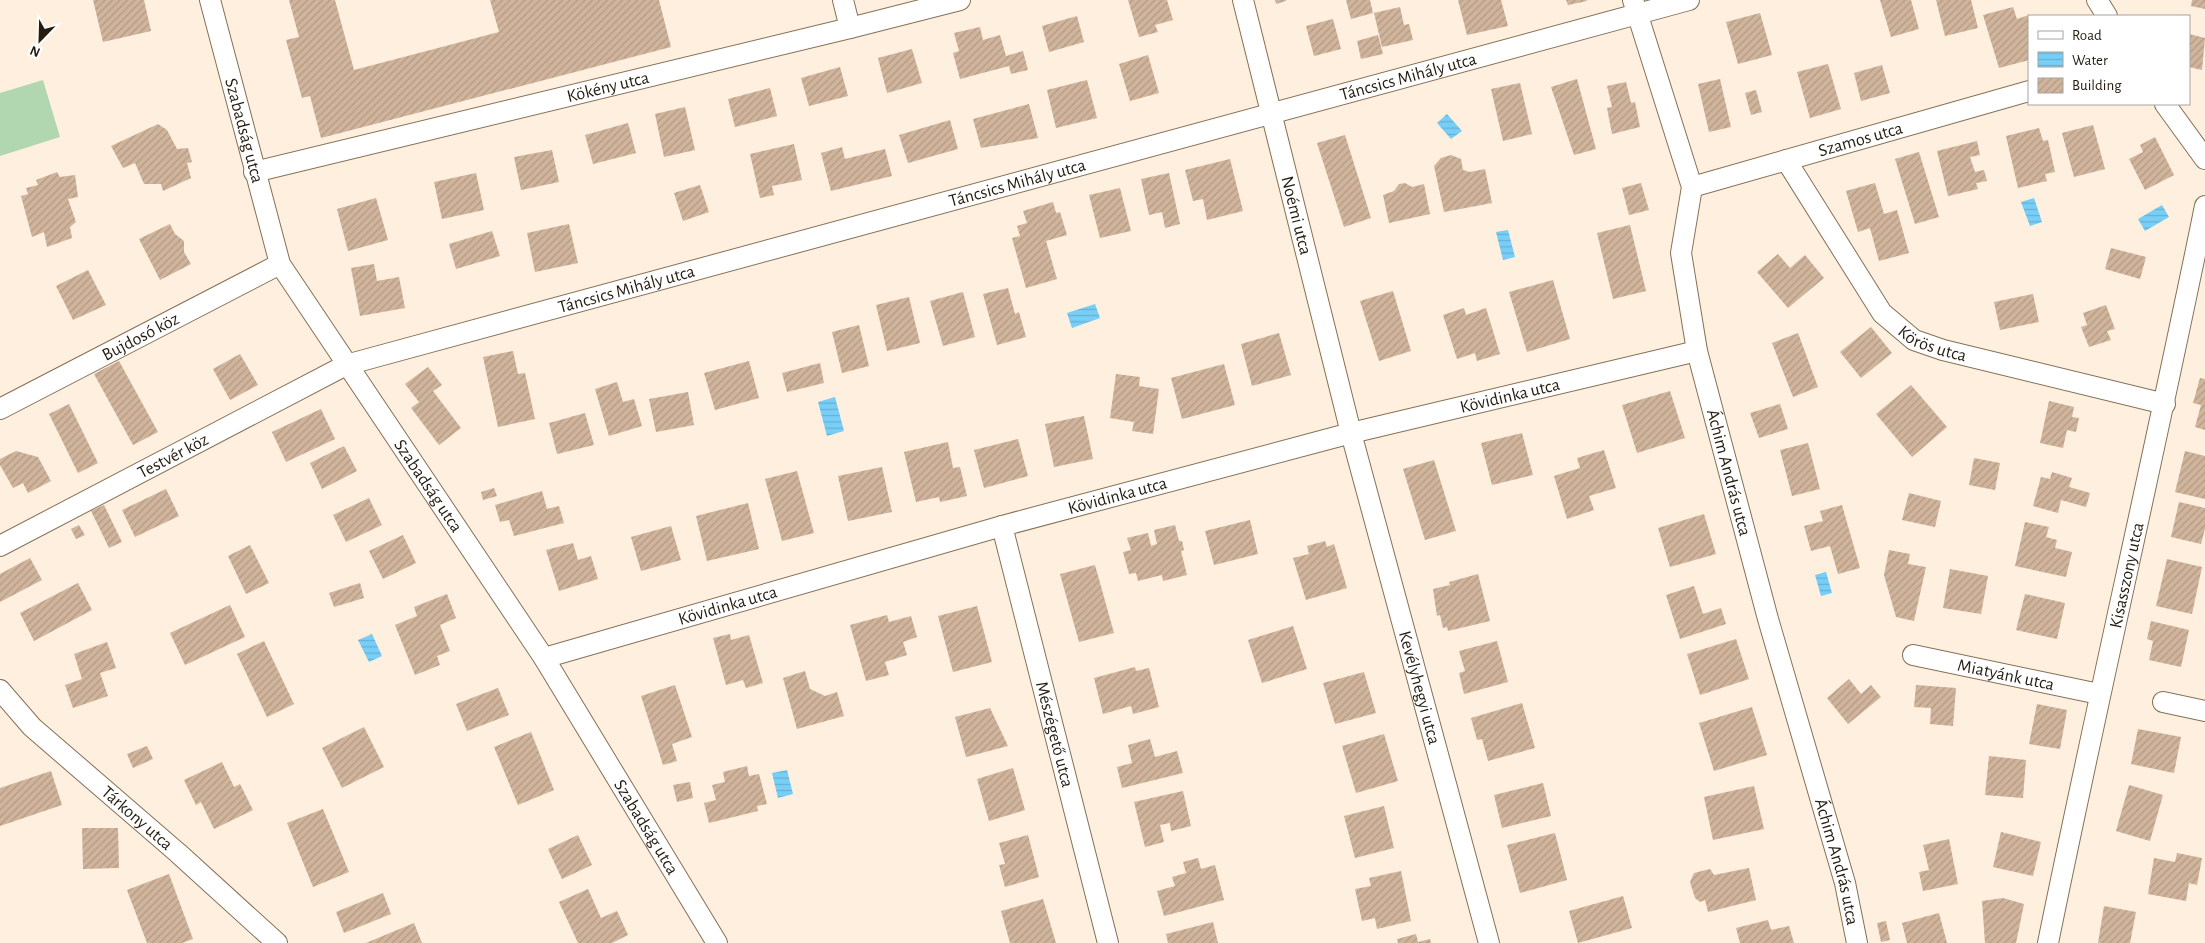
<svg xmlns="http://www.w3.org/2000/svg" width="2205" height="943" viewBox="0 0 2205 943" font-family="'Alegreya Sans',sans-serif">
<defs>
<pattern id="water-rules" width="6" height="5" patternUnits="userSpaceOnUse" patternTransform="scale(1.25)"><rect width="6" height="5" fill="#77cef7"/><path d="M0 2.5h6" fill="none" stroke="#67b0d3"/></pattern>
<pattern id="building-hatch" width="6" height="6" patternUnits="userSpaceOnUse" patternTransform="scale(1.25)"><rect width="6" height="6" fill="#d0b49c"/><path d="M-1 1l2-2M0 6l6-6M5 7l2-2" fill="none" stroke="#b29a85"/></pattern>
</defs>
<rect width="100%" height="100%" fill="#feefde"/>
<!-- grass -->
<polygon fill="#b1d7b0" points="43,80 60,137 0,156 0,93"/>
<!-- water -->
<g fill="url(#water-rules)">
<polygon points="1447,114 1462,131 1451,139 1437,123"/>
<polygon points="2034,198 2042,222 2030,226 2021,202"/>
<polygon points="2162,205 2169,217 2145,231 2138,219"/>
<polygon points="1508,230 1515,257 1503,260 1496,232"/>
<polygon points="1095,304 1100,318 1072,328 1067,313"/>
<polygon points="835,397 844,431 827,436 818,402"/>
<polygon points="1826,572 1832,593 1821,596 1815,575"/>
<polygon points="372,634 382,656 369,662 358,640"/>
<polygon points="787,770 793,794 778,798 772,773"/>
</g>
<!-- building -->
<g fill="url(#building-hatch)">
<polygon points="93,0 144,0 151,31 103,42"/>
<polygon points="289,0 335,0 354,70 499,32 490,0 659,0 671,47 321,138 310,96 302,98 286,40 299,37"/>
<polygon points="1128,0 1167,0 1173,20 1155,25 1158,32 1139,37"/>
<polygon points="1275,0 1286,0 1286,1 1276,4"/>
<polygon points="1346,0 1370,0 1373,13 1351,19"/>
<polygon points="1458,0 1501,0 1508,26 1467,35"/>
<polygon points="1566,0 1586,0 1587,1 1568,5"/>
<polygon points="1880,0 1911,0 1919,29 1891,37"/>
<polygon points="1936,0 1971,0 1978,28 1945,36"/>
<polygon points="2192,0 2205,0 2205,9 2191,6"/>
<polygon points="1400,7 1404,25 1409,24 1413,40 1382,47 1374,13"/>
<polygon points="2013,7 2017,19 2029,15 2029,60 1999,68 1983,15"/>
<polygon points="1760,13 1772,55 1738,64 1726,22"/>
<polygon points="1077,16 1084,42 1049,52 1042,26"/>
<polygon points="1333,19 1341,49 1314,56 1306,26"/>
<polygon points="980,27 983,40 1000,35 1006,56 1023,51 1028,70 1011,74 1009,66 960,79 953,53 959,51 954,33"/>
<polygon points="2189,34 2205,38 2202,70 2189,67"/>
<polygon points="1378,35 1383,54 1361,59 1357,41"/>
<polygon points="912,49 922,83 887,93 878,58"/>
<polygon points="1148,55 1159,93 1130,101 1119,64"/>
<polygon points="1828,64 1841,109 1810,118 1797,72"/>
<polygon points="1882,65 1890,93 1861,101 1854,73"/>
<polygon points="840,67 848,96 809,106 801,78"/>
<polygon points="1577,79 1596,149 1574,155 1551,87"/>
<polygon points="1720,79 1731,127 1709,132 1698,84"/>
<polygon points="1087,80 1097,118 1056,128 1047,90"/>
<polygon points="1626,82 1631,103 1635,102 1640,127 1612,134 1607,108 1612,107 1607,86"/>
<polygon points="1520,83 1532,134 1503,141 1491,89"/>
<polygon points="770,88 777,116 735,127 728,99"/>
<polygon points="1756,90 1762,112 1751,115 1745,93"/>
<polygon points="1029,104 1038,138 981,148 973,119"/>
<polygon points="685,107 695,150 664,157 655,114"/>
<polygon points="950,120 958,149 908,163 899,135"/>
<polygon points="628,123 636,153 593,164 585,135"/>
<polygon points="158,124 167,130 177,149 188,148 192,162 187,163 191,178 163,191 161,184 144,184 135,163 123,168 111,146"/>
<polygon points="2093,125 2105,169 2074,177 2062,133"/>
<polygon points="2039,128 2043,141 2048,140 2055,172 2045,174 2047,181 2018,188 2006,136"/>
<polygon points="1345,135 1371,218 1344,227 1317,143"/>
<polygon points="2155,137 2174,175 2145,190 2129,159 2143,152 2140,145"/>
<polygon points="1977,141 1980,155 1970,157 1975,172 1984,170 1987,181 1976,183 1978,189 1948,196 1937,151"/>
<polygon points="794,144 802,180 772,186 774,195 760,198 750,154"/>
<polygon points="842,147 845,159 885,149 892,176 831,191 821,153"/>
<polygon points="552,150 559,182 521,190 514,157"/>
<polygon points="1919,152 1939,217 1915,224 1895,159"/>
<polygon points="1451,155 1461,159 1463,170 1470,172 1485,169 1492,203 1444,212 1434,166 1441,158"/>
<polygon points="1230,159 1243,211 1207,220 1203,199 1193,201 1185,170"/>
<polygon points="57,172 60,177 75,175 78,197 68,199 76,222 70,227 72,238 47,247 44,232 32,237 21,196 28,194 26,188 38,185 36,180"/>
<polygon points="476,173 484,210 442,219 434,182"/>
<polygon points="1169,173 1180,224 1165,228 1162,212 1149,215 1141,179"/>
<polygon points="1405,183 1412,187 1424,184 1430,214 1389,223 1383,195 1394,191 1399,184"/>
<polygon points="1641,183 1649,210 1629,215 1622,188"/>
<polygon points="1875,183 1884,214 1897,210 1909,253 1879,261 1870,228 1858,232 1846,191"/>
<polygon points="700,185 709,212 683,221 674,193"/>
<polygon points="1120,188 1131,231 1100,238 1089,195"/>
<polygon points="376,198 388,240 348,251 337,209"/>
<polygon points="1053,202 1056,213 1060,212 1067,235 1046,241 1057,279 1026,288 1012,238 1020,236 1017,226 1027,223 1023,211"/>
<polygon points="170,224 175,234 184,241 184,252 191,264 160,280 139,239"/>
<polygon points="569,224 578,263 535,272 527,233"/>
<polygon points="1630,225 1646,291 1613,299 1597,233"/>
<polygon points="492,231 500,256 456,269 449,244"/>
<polygon points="2111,248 2146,257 2140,279 2105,269"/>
<polygon points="1778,254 1790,268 1805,255 1824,278 1788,308 1757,272"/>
<polygon points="374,264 377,281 399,277 405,308 360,316 351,268"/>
<polygon points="88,270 106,305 73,320 56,286"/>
<polygon points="1553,280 1570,339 1527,352 1509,292"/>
<polygon points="1008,288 1015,314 1019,312 1026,337 997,345 983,294"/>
<polygon points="1393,291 1411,351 1379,361 1360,301"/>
<polygon points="963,292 975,337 943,346 930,301"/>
<polygon points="2033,294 2039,322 2000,330 1994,302"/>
<polygon points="909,297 920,343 887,351 876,305"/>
<polygon points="2106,305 2115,329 2107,331 2111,340 2089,347 2081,327 2087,325 2083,313"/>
<polygon points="1464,308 1466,315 1486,308 1500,354 1477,361 1475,353 1457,359 1443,315"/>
<polygon points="859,325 869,366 842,373 832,332"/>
<polygon points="1871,327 1892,353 1861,378 1840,352"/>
<polygon points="1279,333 1291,375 1252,386 1241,344"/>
<polygon points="1798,333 1818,387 1793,397 1772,343"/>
<polygon points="513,351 518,374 525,373 535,419 498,427 483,357"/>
<polygon points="240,354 258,385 230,400 213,369"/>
<polygon points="119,361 158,432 133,445 94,374"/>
<polygon points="749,361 759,398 715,410 704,373"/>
<polygon points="820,363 824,383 787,392 782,373"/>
<polygon points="1224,364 1235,405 1182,419 1171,378"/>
<polygon points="428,367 442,385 433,391 461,428 439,445 411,408 419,402 405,384"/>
<polygon points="1116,374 1140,377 1139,386 1159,389 1153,434 1132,431 1134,422 1110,418"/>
<polygon points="2200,378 2205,379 2205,430 2195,427 2201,405 2193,403"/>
<polygon points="617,382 623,402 634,399 642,426 609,436 595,389"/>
<polygon points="1911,385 1947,427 1912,457 1876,414"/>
<polygon points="1670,391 1685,438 1637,453 1622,405"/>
<polygon points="688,392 694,425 656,432 649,399"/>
<polygon points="2049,401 2074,407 2072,417 2079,418 2076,432 2067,430 2063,448 2040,443"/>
<polygon points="69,404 98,463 78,473 49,414"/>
<polygon points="1780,404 1788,429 1759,438 1750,413"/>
<polygon points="321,409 335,439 286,462 272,432"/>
<polygon points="585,413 594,445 557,454 549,423"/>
<polygon points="1084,416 1093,459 1054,467 1045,424"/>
<polygon points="1522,433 1533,475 1492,485 1481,443"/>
<polygon points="1018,439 1028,476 984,488 974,450"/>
<polygon points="948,442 953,468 960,467 967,496 940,502 939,497 916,502 904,452"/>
<polygon points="1808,443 1820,489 1792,496 1780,450"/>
<polygon points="344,446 357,471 322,489 310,463"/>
<polygon points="1604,450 1616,488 1589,496 1594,510 1567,519 1554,476 1580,468 1577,458"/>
<polygon points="16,451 38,457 51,481 28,493 23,483 13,488 0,465 0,459"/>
<polygon points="2185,451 2205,456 2205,499 2175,492"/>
<polygon points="1974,458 2000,463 1995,490 1969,485"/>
<polygon points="1434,460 1456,531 1425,540 1403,469"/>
<polygon points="882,467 892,512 848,521 838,476"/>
<polygon points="797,471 814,533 782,541 765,479"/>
<polygon points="2052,472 2072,478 2069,487 2090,493 2086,507 2061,500 2058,513 2033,506 2041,477 2050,479"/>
<polygon points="494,488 497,496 483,500 481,492"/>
<polygon points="166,489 179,516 135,537 122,510"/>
<polygon points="542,491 547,509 559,506 564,523 514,536 509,520 500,522 495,505"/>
<polygon points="1909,493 1941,501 1935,527 1902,520"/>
<polygon points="369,498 382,525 346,542 333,515"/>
<polygon points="2179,502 2205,508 2205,529 2201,544 2171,537"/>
<polygon points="748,503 759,549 707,561 696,516"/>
<polygon points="104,505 122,542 109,548 91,511"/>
<polygon points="1842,505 1860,568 1838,574 1830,546 1811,551 1804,526 1823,521 1820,511"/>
<polygon points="1704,514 1716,554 1670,567 1658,528"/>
<polygon points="1250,520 1258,554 1214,565 1205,531"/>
<polygon points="2025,522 2049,527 2046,537 2057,540 2055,548 2072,552 2066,577 2015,566"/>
<polygon points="79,525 85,535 76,539 71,529"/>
<polygon points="1175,525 1179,541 1182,541 1184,550 1181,551 1187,575 1163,581 1162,575 1138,581 1136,573 1129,574 1123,552 1131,550 1127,538 1148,533 1151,546 1157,544 1154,530"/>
<polygon points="671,526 681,560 641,571 631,537"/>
<polygon points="403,535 416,563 383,579 369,551"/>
<polygon points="1325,541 1327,547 1334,544 1347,588 1306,600 1293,558 1309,554 1307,546"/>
<polygon points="573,543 578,560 591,556 598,579 559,591 546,550"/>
<polygon points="250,545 269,583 246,594 228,556"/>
<polygon points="1889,550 1910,554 1908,564 1926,567 1914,621 1896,617 1884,575"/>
<polygon points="30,558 42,580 0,602 0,574"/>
<polygon points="2167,559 2202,567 2192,614 2156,606"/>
<polygon points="1095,565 1114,633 1079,642 1060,574"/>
<polygon points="1950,569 1988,576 1981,614 1943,608"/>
<polygon points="1478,574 1490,621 1448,631 1447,627 1443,628 1440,615 1437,616 1433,589 1450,585 1449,582"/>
<polygon points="78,583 92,610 34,641 20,613"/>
<polygon points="360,583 364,598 334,607 329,593"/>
<polygon points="1694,586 1703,614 1721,608 1726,624 1680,639 1666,595"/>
<polygon points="447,594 456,618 440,625 450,651 437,656 440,665 415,675 395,625 417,616 414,607"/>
<polygon points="2025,594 2065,603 2057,639 2016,630"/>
<polygon points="230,605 245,637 185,665 170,633"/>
<polygon points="977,606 992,662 953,672 938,616"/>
<polygon points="887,615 889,622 911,616 917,637 903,642 907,655 885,662 889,675 866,681 850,625"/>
<polygon points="2151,621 2189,630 2181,667 2149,660 2153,641 2147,639"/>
<polygon points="1293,626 1307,669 1262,683 1248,640"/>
<polygon points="730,634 731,640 749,635 763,683 746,688 743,680 726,685 713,638"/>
<polygon points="1736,639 1749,679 1700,695 1687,654"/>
<polygon points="264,641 294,704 267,717 237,654"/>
<polygon points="1497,641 1508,682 1464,694 1459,673 1465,671 1459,651"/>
<polygon points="107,642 116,668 100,673 108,696 73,708 65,685 82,679 74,654"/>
<polygon points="1135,667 1136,671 1149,668 1159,707 1133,714 1131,706 1103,714 1094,678"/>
<polygon points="805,671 810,689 825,696 837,692 844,716 797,729 783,678"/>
<polygon points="1364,672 1376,713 1335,724 1323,683"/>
<polygon points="1849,679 1861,694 1871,685 1881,697 1848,724 1827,698"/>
<polygon points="675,685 692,737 672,744 677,761 663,765 641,696"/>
<polygon points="1916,685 1956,688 1953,726 1930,724 1931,708 1914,707"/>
<polygon points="498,688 509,715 467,731 456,704"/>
<polygon points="1522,703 1535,748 1488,761 1482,739 1477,740 1471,718"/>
<polygon points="2037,704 2067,710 2060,749 2029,744"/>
<polygon points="1752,707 1767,755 1714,771 1699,723"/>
<polygon points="990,708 1008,746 966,757 955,717"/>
<polygon points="364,727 384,767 342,788 322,748"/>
<polygon points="2138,729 2181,737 2174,773 2131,764"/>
<polygon points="531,732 554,790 518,805 494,747"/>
<polygon points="1384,734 1398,781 1356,793 1342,746"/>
<polygon points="1150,739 1155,757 1177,751 1183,773 1122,788 1117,767 1132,763 1128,745"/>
<polygon points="147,746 153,759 133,768 127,754"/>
<polygon points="1989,756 2026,760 2023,798 1985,795"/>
<polygon points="222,762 234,787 240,784 253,810 214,829 201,802 196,805 184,780"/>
<polygon points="747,766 749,776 759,774 767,804 757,806 758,811 709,823 704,803 716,800 712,785 725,782 723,772"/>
<polygon points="1013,768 1025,810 989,821 977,779"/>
<polygon points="51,771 62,805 0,826 0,788"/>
<polygon points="690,782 693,798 677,802 673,785"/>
<polygon points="1543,783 1551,816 1502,828 1494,795"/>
<polygon points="2129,785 2163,795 2150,841 2116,831"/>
<polygon points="1754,786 1764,829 1713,840 1704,797"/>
<polygon points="1183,791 1191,826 1171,831 1170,823 1160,825 1164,842 1145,847 1134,802"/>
<polygon points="1384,806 1394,848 1355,858 1344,816"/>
<polygon points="323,809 349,872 313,887 287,823"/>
<polygon points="82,828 118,828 119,868 83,869"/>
<polygon points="2001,832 2041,842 2033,876 1993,867"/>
<polygon points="1555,833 1567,880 1520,893 1507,845"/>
<polygon points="578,835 592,865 562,879 548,849"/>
<polygon points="1028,835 1039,877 1005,887 999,865 1005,864 999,843"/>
<polygon points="1949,839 1958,884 1923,891 1919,872 1929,870 1923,845"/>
<polygon points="2177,853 2202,858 2197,885 2189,883 2186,901 2148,894 2154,858 2175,862"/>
<polygon points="1198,858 1201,869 1215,865 1224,900 1164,916 1157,891 1175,886 1172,877 1186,873 1183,862"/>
<polygon points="1749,868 1756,900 1708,912 1705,900 1700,902 1695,898 1690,882 1694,873 1710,869 1714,875"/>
<polygon points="1401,871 1411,921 1377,929 1375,918 1362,921 1355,889 1371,886 1369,878"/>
<polygon points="169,874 193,939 182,943 147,943 127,890"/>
<polygon points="588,889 601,918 617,911 628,935 612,943 578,943 559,902"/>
<polygon points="383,893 391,914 344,933 336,912"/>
<polygon points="1623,896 1632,928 1578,943 1569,911"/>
<polygon points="2003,898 2024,904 2016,943 1985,943 1982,901"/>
<polygon points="1043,899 1056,943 1010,943 1001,911"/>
<polygon points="2104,906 2136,912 2130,943 2098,943"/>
<polygon points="1939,913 1947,943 1907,943 1902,923"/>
<polygon points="1768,920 1771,930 1789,926 1794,943 1740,943 1736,928"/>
<polygon points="1886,921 1890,940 1881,942 1877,923"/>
<polygon points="1213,922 1218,943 1168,943 1166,934"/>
<polygon points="414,923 422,943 366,943"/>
<polygon points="1416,934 1418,942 1430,939 1431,943 1398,943 1397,939"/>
</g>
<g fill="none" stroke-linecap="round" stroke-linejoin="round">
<!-- minor casing -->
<g stroke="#867056" stroke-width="22">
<g id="minor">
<path id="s1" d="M210,0L280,264L544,658L717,943"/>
<polyline points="843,0 850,28"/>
<path id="s2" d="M1243,0L1351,433L1489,943"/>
<path id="s3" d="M1633,0L1692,187L1681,253L1697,351L1768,619L1845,883L1857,943"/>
<polyline points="2097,0 2107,16"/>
<polyline points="2165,104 2205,159"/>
<path id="s4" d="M1786,160L1882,313L1914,340L1943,350L2165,404"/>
<path id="s5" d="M254,172L850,28L960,0"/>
<path id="s6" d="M1692,187L2029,91"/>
<path id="s7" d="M0,409L280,264"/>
<path id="s8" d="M1002,526L1108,943"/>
<path id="s9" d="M0,546L346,365L1689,0"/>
<path id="s10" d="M1913,655L2099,694"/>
<path id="s11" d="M544,658L1002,526L1351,433L1697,351"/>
<path id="s12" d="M0,690L32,727L178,853L277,943"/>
<polyline points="2163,702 2205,711"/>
<path id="s13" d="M2048,943C2098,697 2155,452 2205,206"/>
</g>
</g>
<!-- minor -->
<use href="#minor" stroke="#fff" stroke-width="20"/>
</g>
<g text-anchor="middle" stroke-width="4" stroke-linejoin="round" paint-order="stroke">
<!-- street labels -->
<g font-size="18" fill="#241c11" stroke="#fff">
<text dy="6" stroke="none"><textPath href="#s9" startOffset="1491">Táncsics Mihály utca</textPath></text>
<text dy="6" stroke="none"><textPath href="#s5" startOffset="364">Kökény utca</textPath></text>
<text dy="6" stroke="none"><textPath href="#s1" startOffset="135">Szabadság utca</textPath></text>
<text dy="6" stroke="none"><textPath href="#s6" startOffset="175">Szamos utca</textPath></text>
<text dy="6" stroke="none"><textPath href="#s9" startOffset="1086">Táncsics Mihály utca</textPath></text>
<text dy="6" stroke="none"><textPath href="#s2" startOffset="222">Noémi utca</textPath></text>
<text dy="6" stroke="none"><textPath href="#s9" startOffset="681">Táncsics Mihály utca</textPath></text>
<text dy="6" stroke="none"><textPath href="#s7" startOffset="158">Bujdosó köz</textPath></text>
<text dy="6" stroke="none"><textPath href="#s4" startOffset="241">Körös utca</textPath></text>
<text dy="6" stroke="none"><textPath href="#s11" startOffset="1001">Kövidinka utca</textPath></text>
<text dy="6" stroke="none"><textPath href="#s9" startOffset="195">Testvér köz</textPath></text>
<text dy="6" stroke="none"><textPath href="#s3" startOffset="488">Áchim András utca</textPath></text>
<text dy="6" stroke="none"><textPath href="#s1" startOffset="540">Szabadság utca</textPath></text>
<text dy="6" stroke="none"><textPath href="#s11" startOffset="596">Kövidinka utca</textPath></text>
<text dy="6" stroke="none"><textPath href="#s13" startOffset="376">Kisasszony utca</textPath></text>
<text dy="6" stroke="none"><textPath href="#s11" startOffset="191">Kövidinka utca</textPath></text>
<text dy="6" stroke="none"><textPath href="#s10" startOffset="95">Miatyánk utca</textPath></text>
<text dy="6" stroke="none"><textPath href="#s2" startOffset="710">Kevélyhegyi utca</textPath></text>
<text dy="6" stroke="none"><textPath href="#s8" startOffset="215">Mészégető utca</textPath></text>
<text dy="6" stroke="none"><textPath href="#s12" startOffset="188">Tárkony utca</textPath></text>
<text dy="6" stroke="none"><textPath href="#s1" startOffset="945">Szabadság utca</textPath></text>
<text dy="6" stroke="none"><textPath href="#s3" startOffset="892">Áchim András utca</textPath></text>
</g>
</g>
<!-- legend -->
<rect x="2028" y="15" width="162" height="90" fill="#ffffff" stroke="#a7a4a0"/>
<rect x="2038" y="31" width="25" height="8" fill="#ffffff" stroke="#a7a4a0"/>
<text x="2072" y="40" font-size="15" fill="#241c11">Road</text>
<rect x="2038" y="52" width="25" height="15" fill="url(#water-rules)" stroke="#a7a4a0"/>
<text x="2072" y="65" font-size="15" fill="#241c11">Water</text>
<rect x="2038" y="78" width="25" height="15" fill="url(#building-hatch)" stroke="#a7a4a0"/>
<text x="2072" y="90" font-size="15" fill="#241c11">Building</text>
<!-- north arrow -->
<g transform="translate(40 40) rotate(203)" stroke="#ffffff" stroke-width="4" paint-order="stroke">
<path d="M0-4L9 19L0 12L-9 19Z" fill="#241c11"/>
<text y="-8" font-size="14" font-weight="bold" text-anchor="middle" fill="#241c11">N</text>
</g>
</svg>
